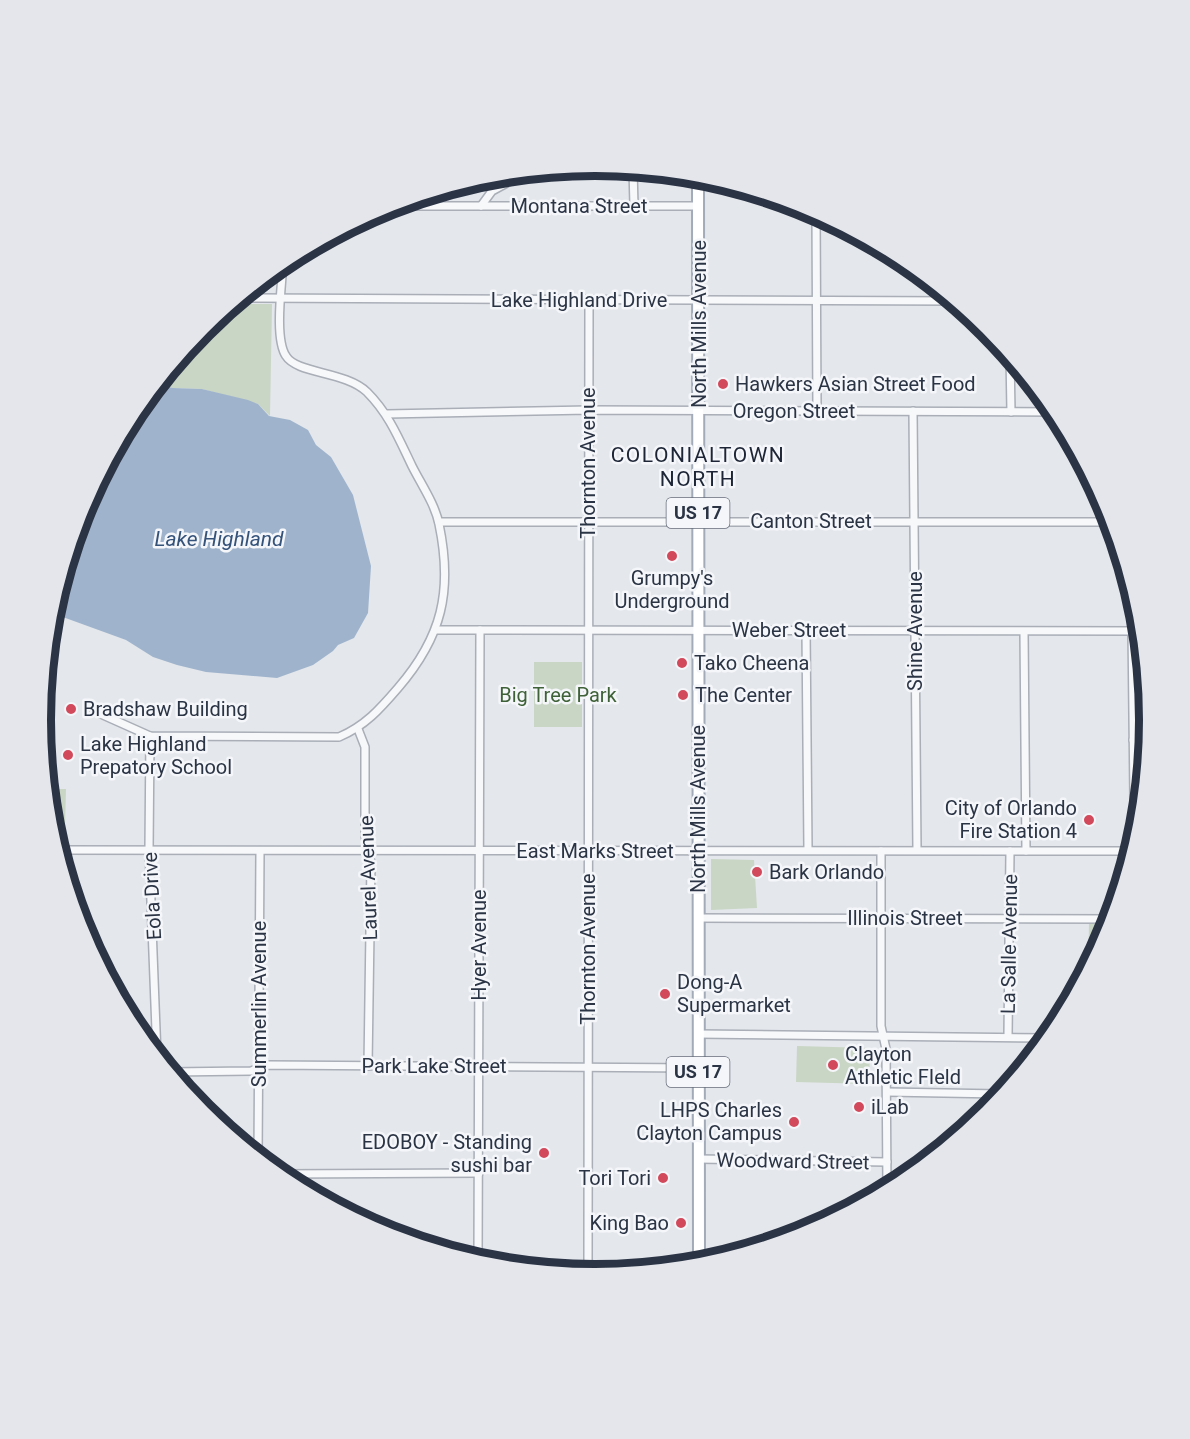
<svg xmlns="http://www.w3.org/2000/svg" width="1190" height="1439" viewBox="0 0 1190 1439" font-family="Roboto,sans-serif">
<rect width="100%" height="100%" fill="#e4e7ec"/>
<!-- green -->
<g fill="#c9d6c5">
<polygon points="232,304 272,304 270,416 258,404 202,389 173,388 156,384 203,327"/>
<rect x="534" y="662" width="48" height="65"/>
<polygon points="47,789 66,789 65,825 51,825"/>
<polygon points="711,859 754,860 757,908 711,910"/>
<polygon points="1089,923 1110,924 1088,967"/>
<polygon points="797,1046 870,1048 869,1084 796,1082"/>
</g>
<!-- water -->
<polygon fill="#9fb4cc" points="156,384 173,388 202,389 248,400 258,404 269,416 290,420 308,430 316,445 331,457 353,495 371,566 368,613 354,638 338,645 333,651 313,665 277,678 206,672 177,665 153,657 126,640 60,616 52,608 83,507 134,411"/>
<g fill="none" stroke-linecap="round" stroke-linejoin="round">
<!-- minor casing -->
<g stroke="#a9aeb7" stroke-width="10">
<g id="minor">
<polyline points="633,169 634,206"/>
<polyline points="698,185 734,185"/>
<polyline points="387,206 699,206"/>
<polyline points="481,206 492,191 529,171"/>
<polyline points="816,212 817,411"/>
<polyline points="239,298 955,301"/>
<polyline points="1010,356 1011,412"/>
<polyline points="913,411 917,850"/>
<polyline points="387,414 589,410 1056,412"/>
<polyline points="439,522 1112,522"/>
<polyline points="437,630 1141,631"/>
<polyline points="806,630 808,850"/>
<polyline points="1024,632 1026,851"/>
<path d="M94,711L150,736L339,737C365,726 380,709 398,688C442,637 453,591 439,524C435,504 421,484 412,466C399,439 389,414 367,392C345,371 297,374 286,356C274,338 282,285 283,262"/>
<polyline points="358,729 365,747 365,836 371,863 368,1066"/>
<polyline points="150,736 149,850 157,1056"/>
<polyline points="1133,740 1147,740"/>
<polyline points="58,850 1132,851"/>
<polyline points="881,851 881,1026 886,1049 887,1189"/>
<polyline points="698,918 1111,919"/>
<polyline points="698,1034 1048,1038"/>
<polyline points="1008,1037 1010,851"/>
<polyline points="170,1072 251,1071 268,1065 698,1068"/>
<polyline points="887,1092 1001,1094"/>
<polyline points="258,1157 260,851"/>
<polyline points="698,1159 887,1162"/>
<polyline points="279,1174 479,1173"/>
<polyline points="478,1261 480,630"/>
<polyline points="588,1273 589,300"/>
</g>
</g>
<!-- tertiary casing -->
<g stroke="#a9aeb7" stroke-width="11">
<polyline id="tertiary" points="1132,587 1135,841"/>
</g>
<!-- primary casing -->
<g stroke="#a3abb8" stroke-width="14">
<polyline id="primary" points="698,175 699,1264"/>
</g>
<!-- minor -->
<use href="#minor" stroke="#f7f8fa" stroke-width="7"/>
<!-- tertiary -->
<use href="#tertiary" stroke="#f7f8fa" stroke-width="8"/>
<!-- primary -->
<use href="#primary" stroke="#fff" stroke-width="10"/>
</g>
<!-- markers -->
<g fill="#d1495b" stroke="#f4f6f9" stroke-width="2">
<circle cx="723" cy="384" r="6"/>
<circle cx="672" cy="556" r="6"/>
<circle cx="682" cy="663" r="6"/>
<circle cx="683" cy="695" r="6"/>
<circle cx="71" cy="709" r="6"/>
<circle cx="68" cy="755" r="6"/>
<circle cx="1089" cy="820" r="6"/>
<circle cx="757" cy="872" r="6"/>
<circle cx="665" cy="994" r="6"/>
<circle cx="833" cy="1065" r="6"/>
<circle cx="859" cy="1107" r="6"/>
<circle cx="794" cy="1122" r="6"/>
<circle cx="544" cy="1153" r="6"/>
<circle cx="663" cy="1178" r="6"/>
<circle cx="681" cy="1223" r="6"/>
</g>
<g text-anchor="middle" stroke-width="5" stroke-linejoin="round" paint-order="stroke">
<!-- shield labels -->
<g fill="#f4f6f9" stroke="#676e7b" stroke-width="1.5">
<rect x="666.5" y="498" width="63" height="30" rx="4.5"/>
<rect x="666.5" y="1057" width="63" height="30" rx="4.5"/>
</g>
<g font-size="18" font-weight="bold" fill="#2b3445">
<text x="698" y="519">US 17</text>
<text x="698" y="1078">US 17</text>
</g>
<!-- street labels -->
<g font-size="20" fill="#2b3445" stroke="#f4f6f9">
<text x="579" y="213">Montana Street</text>
<text x="579" y="307">Lake Highland Drive</text>
<text transform="translate(699 324) rotate(-90)" y="7">North Mills Avenue</text>
<text x="794" y="418">Oregon Street</text>
<text transform="translate(588 463) rotate(-90)" y="7">Thornton Avenue</text>
<text x="811" y="528">Canton Street</text>
<text x="789" y="637">Weber Street</text>
<text transform="translate(915 631) rotate(-90)" y="7">Shine Avenue</text>
<text transform="translate(698 809) rotate(-90)" y="7">North Mills Avenue</text>
<text x="595" y="858">East Marks Street</text>
<text transform="translate(368 878) rotate(-92)" y="7">Laurel Avenue</text>
<text transform="translate(152 896) rotate(-93)" y="7">Eola Drive</text>
<text x="905" y="925">Illinois Street</text>
<text transform="translate(1009 944) rotate(-89)" y="7">La Salle Avenue</text>
<text transform="translate(479 945) rotate(-90)" y="7">Hyer Avenue</text>
<text transform="translate(588 949) rotate(-90)" y="7">Thornton Avenue</text>
<text transform="translate(259 1004) rotate(-90)" y="7">Summerlin Avenue</text>
<text x="434" y="1073">Park Lake Street</text>
<text transform="translate(793 1161) rotate(1)" y="7">Woodward Street</text>
</g>
<!-- poi labels -->
<g font-size="20" fill="#2b3445" stroke="#f4f6f9" text-anchor="start">
<text x="735" y="391">Hawkers Asian Street Food</text>
<text x="672" y="585" text-anchor="middle">Grumpy's<tspan x="672" dy="23">Underground</tspan></text>
<text x="694" y="670">Tako Cheena</text>
<text x="695" y="702">The Center</text>
<text x="83" y="716">Bradshaw Building</text>
<text x="80" y="751">Lake Highland<tspan x="80" dy="23">Prepatory School</tspan></text>
<text x="1077" y="815" text-anchor="end">City of Orlando<tspan x="1077" dy="23">Fire Station 4</tspan></text>
<text x="769" y="879">Bark Orlando</text>
<text x="677" y="989">Dong-A<tspan x="677" dy="23">Supermarket</tspan></text>
<text x="845" y="1061">Clayton<tspan x="845" dy="23">Athletic FIeld</tspan></text>
<text x="871" y="1114">iLab</text>
<text x="782" y="1117" text-anchor="end">LHPS Charles<tspan x="782" dy="23">Clayton Campus</tspan></text>
<text x="532" y="1149" text-anchor="end">EDOBOY - Standing<tspan x="532" dy="23">sushi bar</tspan></text>
<text x="651" y="1185" text-anchor="end">Tori Tori</text>
<text x="669" y="1230" text-anchor="end">King Bao</text>
</g>
<!-- park labels -->
<g font-size="20" fill="#3f6138" stroke="#f4f6f9">
<text x="558" y="702">Big Tree Park</text>
</g>
<!-- neighbourhood labels -->
<g font-size="21" letter-spacing="1.5" fill="#1d2536" stroke="#f4f6f9">
<text x="698" y="462">COLONIALTOWN<tspan x="698" dy="24">NORTH</tspan></text>
</g>
<!-- water labels -->
<g font-size="21" font-style="italic" fill="#34527a" stroke="#f4f6f9">
<text x="219" y="546">Lake Highland</text>
</g>
</g>
<!-- crop -->
<path d="M0 0H1190V1439H0ZM51 720a544 544 0 1 1 1088 0a544 544 0 1 1-1088 0Z" fill="#e4e6eb" fill-rule="evenodd"/>
<path fill="none" stroke="#2b3445" stroke-width="8" d="M51 720a544 544 0 1 1 1088 0a544 544 0 1 1-1088 0Z"/>
</svg>
